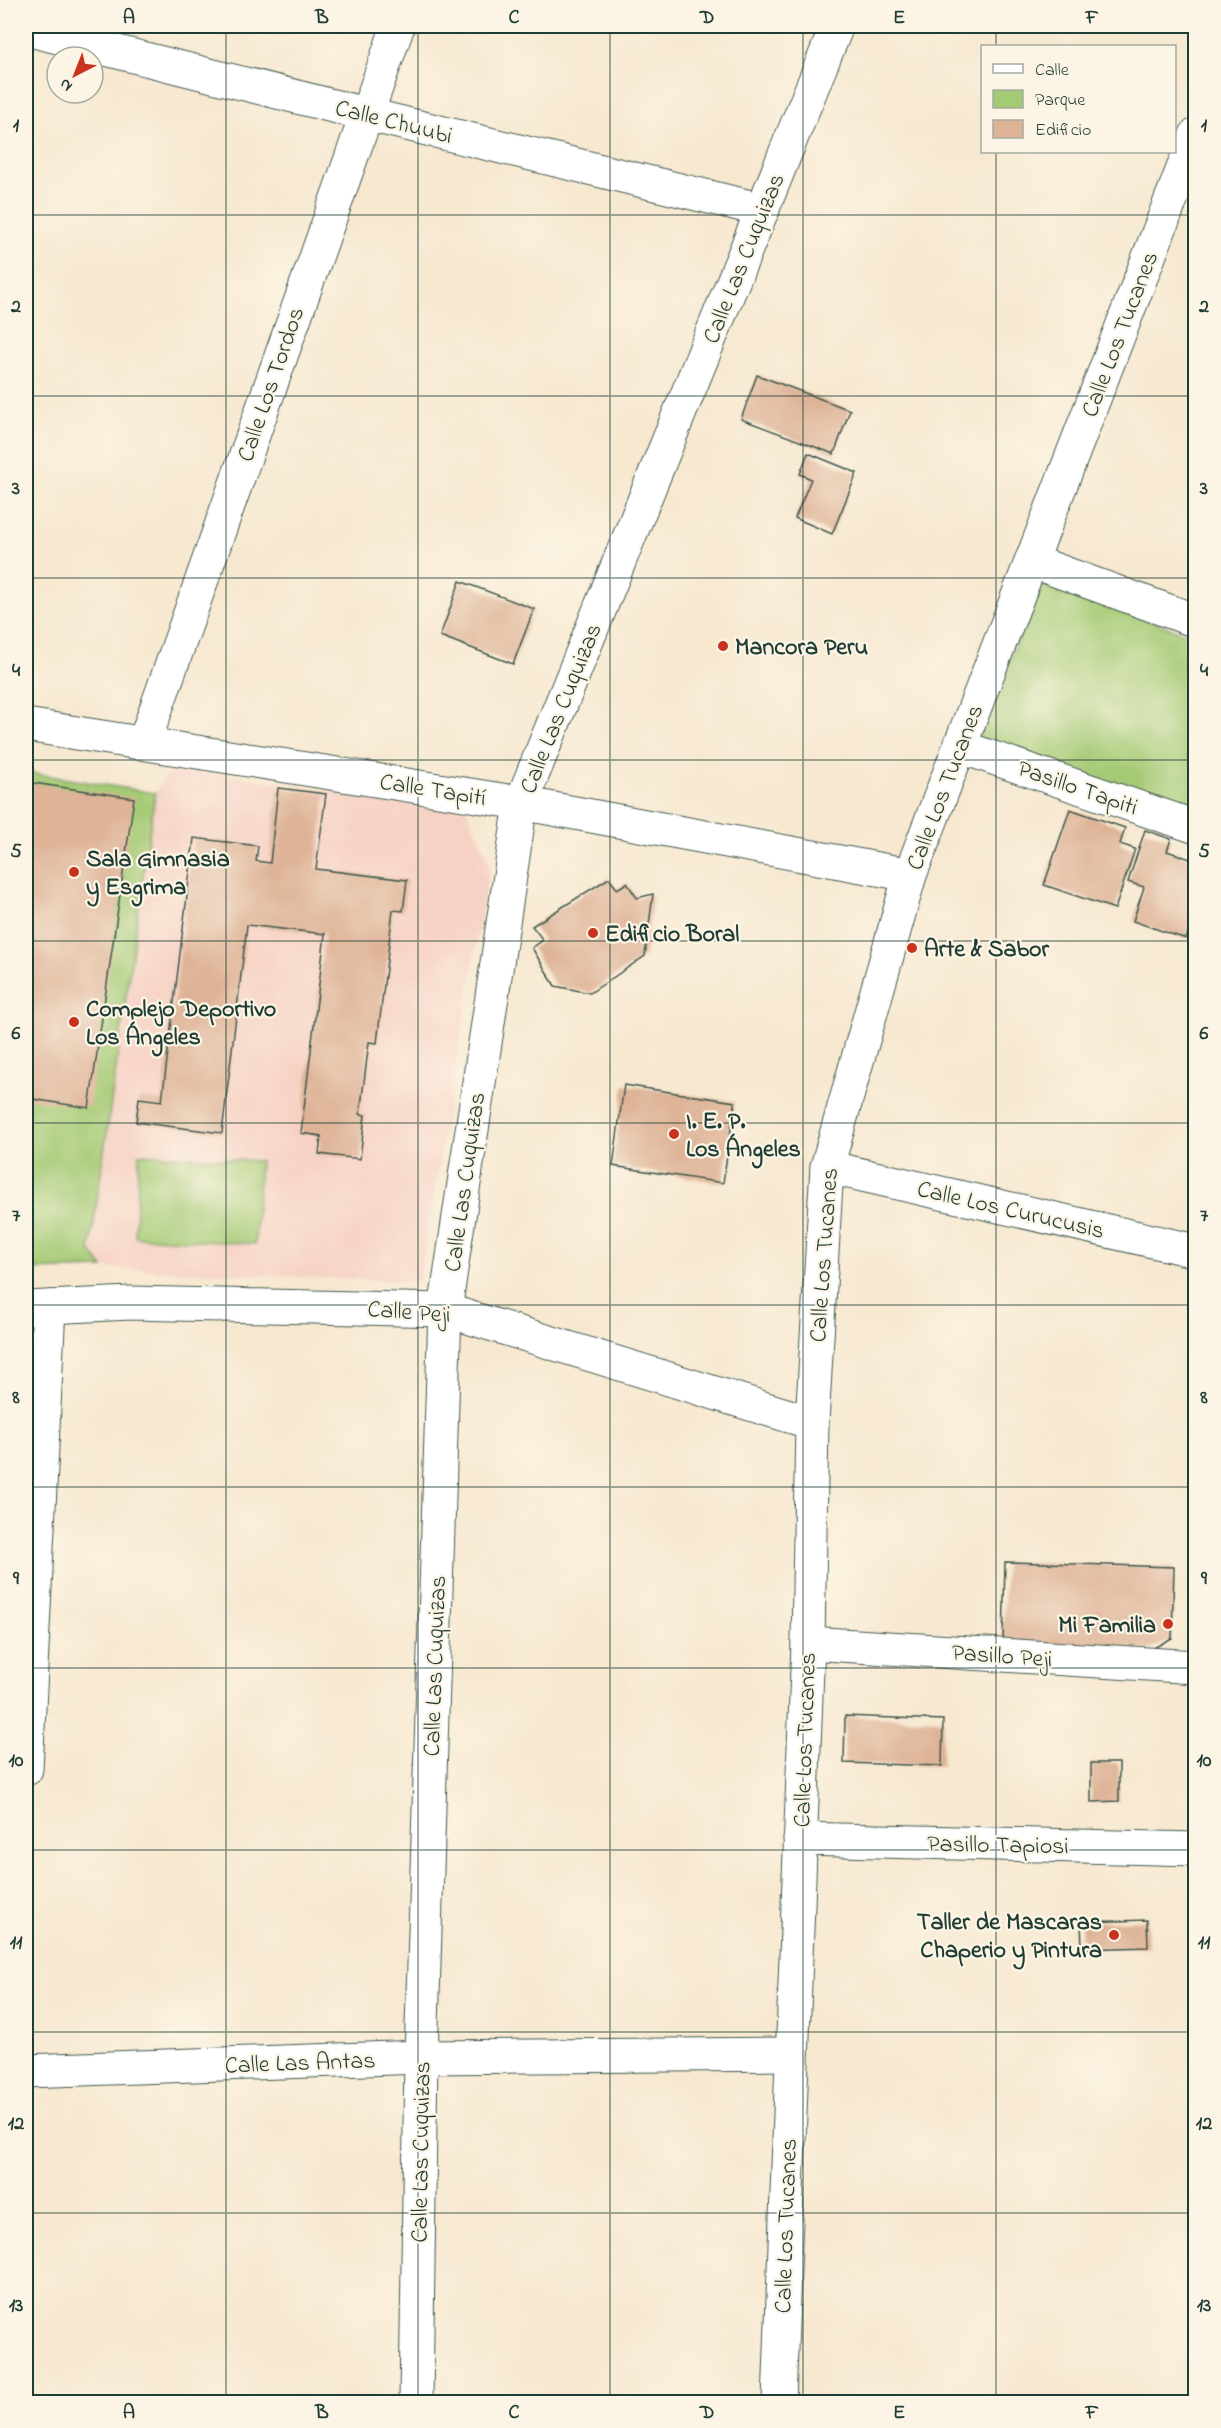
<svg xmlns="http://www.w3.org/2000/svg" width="1221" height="2428" viewBox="0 0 1221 2428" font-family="'Indie Flower',sans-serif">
<rect width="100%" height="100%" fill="#fcf5e5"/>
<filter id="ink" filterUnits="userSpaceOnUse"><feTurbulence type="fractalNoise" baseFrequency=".0167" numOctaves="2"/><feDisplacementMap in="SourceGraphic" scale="12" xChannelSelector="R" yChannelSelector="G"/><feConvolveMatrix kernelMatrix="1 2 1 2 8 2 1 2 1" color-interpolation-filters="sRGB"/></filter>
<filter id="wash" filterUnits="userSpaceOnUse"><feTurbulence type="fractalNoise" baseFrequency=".008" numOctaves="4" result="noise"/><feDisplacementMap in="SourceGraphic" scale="24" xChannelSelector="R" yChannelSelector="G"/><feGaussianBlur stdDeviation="1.35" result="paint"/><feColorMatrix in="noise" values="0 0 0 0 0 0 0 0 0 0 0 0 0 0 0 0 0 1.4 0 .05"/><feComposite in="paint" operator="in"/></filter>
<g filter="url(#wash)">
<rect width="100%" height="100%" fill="#f7e8d0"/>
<!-- built -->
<polygon fill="#f6d2c4" points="182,769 466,809 490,863 419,1282 103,1268 90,1250 155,793 161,782 169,773"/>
<!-- green -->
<g fill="#a5ca74" stroke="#628454" stroke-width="1.5">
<polygon points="1041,581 1195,637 1195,815 978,739"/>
<polygon points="26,772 155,793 90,1250 103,1268 26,1270"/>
<polygon points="139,1154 260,1161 255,1244 135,1237"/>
</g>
<g id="blocks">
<!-- building -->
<g fill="#deb397">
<polygon points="757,375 850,410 834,454 741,419"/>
<polygon points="808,453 857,473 832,534 795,518 811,479 800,474"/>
<polygon points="460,581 534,609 513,664 440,636"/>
<polygon points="26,782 134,798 89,1108 26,1098"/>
<polygon points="278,788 326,794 316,869 407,880 403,911 393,910 377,1043 369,1042 360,1114 365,1115 360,1159 319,1154 321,1136 301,1133 325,934 247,925 222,1133 136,1122 139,1098 162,1101 194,838 258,846 256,861 270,863"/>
<polygon points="1070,809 1125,828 1120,844 1135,849 1115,909 1044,885"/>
<polygon points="1145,830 1171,839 1167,851 1196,861 1196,910 1186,939 1133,921 1144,887 1128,882"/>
<polygon points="609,878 617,889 627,883 637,898 653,894 645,956 590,993 555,986 532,948 543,940 532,926"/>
<polygon points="624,1085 735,1102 723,1183 613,1166"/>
<polygon points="1005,1562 1174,1567 1172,1638 1150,1650 1003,1643"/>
<polygon points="845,1716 943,1720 942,1766 844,1763"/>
<polygon points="1091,1763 1119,1763 1119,1801 1091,1802"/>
<polygon points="1147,1920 1148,1947 1082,1949 1081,1922"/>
</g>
</g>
</g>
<g filter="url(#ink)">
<use href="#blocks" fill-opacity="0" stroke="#3f574b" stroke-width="1.5"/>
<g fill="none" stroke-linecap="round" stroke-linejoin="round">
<!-- minor casing -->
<g stroke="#3f574b" stroke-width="35">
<g id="minor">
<polyline points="26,29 365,114 763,210"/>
<polyline points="1031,561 1196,621"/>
<polyline points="26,725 521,803 910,875"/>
<polyline points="144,743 398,26"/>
<polyline points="961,747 1196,827"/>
<polyline points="827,1167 1196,1251"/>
<polyline points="26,1308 131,1303 445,1310 812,1423"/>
<polyline points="808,1643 1196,1667"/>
<polyline points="26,1769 49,1307"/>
<polyline points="800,1839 1196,1849"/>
<polyline points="26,2071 421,2057 791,2054"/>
<polyline points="416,2402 421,2057 445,1310 521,803 837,26"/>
<polyline points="779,2402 808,1643 812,1423 827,1167 910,875 1196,135"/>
</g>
</g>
<!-- minor -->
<use href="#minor" stroke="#fff" stroke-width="33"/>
</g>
</g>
<!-- grid -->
<path fill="none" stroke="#1f3d34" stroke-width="1.5" stroke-opacity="0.55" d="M226,26V2402M418,26V2402M610,26V2402M803,26V2402M996,26V46M996,152V2402M26,215H1196M26,396H1196M26,578H1196M26,760H1196M26,941H1196M26,1123H1196M26,1305H1196M26,1487H1196M26,1668H1196M26,1850H1196M26,2032H1196M26,2213H1196"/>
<!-- markers -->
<g fill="#c8321e" stroke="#fcf5e5" stroke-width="2">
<circle cx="723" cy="646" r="6"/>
<circle cx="74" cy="872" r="6"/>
<circle cx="593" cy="933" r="6"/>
<circle cx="912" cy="948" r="6"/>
<circle cx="74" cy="1022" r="6"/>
<circle cx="674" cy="1134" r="6"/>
<circle cx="1168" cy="1624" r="6"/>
<circle cx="1114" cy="1935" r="6"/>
</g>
<g text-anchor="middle" stroke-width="4.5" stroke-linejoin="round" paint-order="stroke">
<!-- street labels -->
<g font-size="24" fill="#1f3d34" stroke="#fcf5e5">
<text transform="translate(394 121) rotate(14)" y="8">Calle Chuubi</text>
<text transform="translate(743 258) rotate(-68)" y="8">Calle Las Cuquizas</text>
<text transform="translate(1119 334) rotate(-69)" y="8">Calle Los Tucanes</text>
<text transform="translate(270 384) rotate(-71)" y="8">Calle Los Tordos</text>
<text transform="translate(560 708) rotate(-68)" y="8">Calle Las Cuquizas</text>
<text transform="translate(944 787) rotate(-69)" y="8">Calle Los Tucanes</text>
<text transform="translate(1078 787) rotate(19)" y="8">Pasillo Tapiti</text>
<text transform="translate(433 789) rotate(9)" y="8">Calle Tapití</text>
<text transform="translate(464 1182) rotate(-82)" y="8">Calle Las Cuquizas</text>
<text transform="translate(1011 1209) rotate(13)" y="8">Calle Los Curucusis</text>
<text transform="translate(823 1255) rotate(-86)" y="8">Calle Los Tucanes</text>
<text transform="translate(409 1311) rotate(4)" y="8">Calle Peji</text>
<text transform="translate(1002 1655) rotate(4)" y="8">Pasillo Peji</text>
<text transform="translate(434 1666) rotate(-88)" y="8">Calle Las Cuquizas</text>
<text transform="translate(804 1740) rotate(-88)" y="8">Calle Los Tucanes</text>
<text transform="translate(998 1844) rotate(1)" y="8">Pasillo Tapiosi</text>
<text transform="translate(300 2062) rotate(-2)" y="8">Calle Las Antas</text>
<text transform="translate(420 2152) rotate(-89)" y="8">Calle Las Cuquizas</text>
<text transform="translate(785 2226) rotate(-88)" y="8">Calle Los Tucanes</text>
</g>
<!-- poi labels -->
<g font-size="24" font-weight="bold" fill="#1f3d34" stroke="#fcf5e5" text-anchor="start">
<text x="735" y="654">Mancora Peru</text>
<text x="86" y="866">Sala Gimnasia<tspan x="86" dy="28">y Esgrima</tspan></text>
<text x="605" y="941">Edificio Boral</text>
<text x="924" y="956">Arte &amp; Sabor</text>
<text x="86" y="1016">Complejo Deportivo<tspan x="86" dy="28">Los Ángeles</tspan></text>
<text x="686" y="1128">I. E. P.<tspan x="686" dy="28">Los Ángeles</tspan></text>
<text x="1156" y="1632" text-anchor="end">Mi Familia</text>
<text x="1102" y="1929" text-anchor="end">Taller de Mascaras<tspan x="1102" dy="28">Chaperio y Pintura</tspan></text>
</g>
</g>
<!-- margin -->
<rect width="1221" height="2428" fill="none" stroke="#fcf5e5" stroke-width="66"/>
<!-- legend -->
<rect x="981" y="45" width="195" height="108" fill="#fcf5e5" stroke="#a4ab9e" stroke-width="1.5"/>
<rect x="993" y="64" width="30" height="9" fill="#ffffff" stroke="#a4ab9e" stroke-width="1.5"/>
<text x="1035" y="75" font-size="18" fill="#1f3d34">Calle</text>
<rect x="993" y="90" width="30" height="18" fill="#a5ca74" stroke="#a4ab9e" stroke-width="1.5"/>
<text x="1035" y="105" font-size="18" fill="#1f3d34">Parque</text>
<rect x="993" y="120" width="30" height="18" fill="#deb397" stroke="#a4ab9e" stroke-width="1.5"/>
<text x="1035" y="135" font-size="18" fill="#1f3d34">Edificio</text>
<!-- north arrow -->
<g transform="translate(75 75) rotate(222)"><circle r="28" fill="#fcf5e5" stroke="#a4ab9e" stroke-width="1.5"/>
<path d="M0-4.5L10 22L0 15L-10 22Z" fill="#c8321e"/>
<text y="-9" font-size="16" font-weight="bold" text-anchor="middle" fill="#1f3d34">N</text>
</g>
<rect x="33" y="33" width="1155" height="2362" fill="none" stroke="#1f3d34" stroke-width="2"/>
<g font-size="20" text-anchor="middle" font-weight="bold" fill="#1f3d34">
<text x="129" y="23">A</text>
<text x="322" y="23">B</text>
<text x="514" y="23">C</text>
<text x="707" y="23">D</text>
<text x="899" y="23">E</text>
<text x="1092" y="23">F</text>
<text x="16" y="131">1</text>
<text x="1204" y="131">1</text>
<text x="16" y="312">2</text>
<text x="1204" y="312">2</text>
<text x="16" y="494">3</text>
<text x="1204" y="494">3</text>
<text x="16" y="676">4</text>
<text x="1204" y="676">4</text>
<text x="16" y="857">5</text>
<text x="1204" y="857">5</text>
<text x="16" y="1039">6</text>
<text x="1204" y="1039">6</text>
<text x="16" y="1221">7</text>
<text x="1204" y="1221">7</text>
<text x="16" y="1403">8</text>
<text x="1204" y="1403">8</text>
<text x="16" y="1584">9</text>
<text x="1204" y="1584">9</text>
<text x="16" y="1766">10</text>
<text x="1204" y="1766">10</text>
<text x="16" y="1948">11</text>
<text x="1204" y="1948">11</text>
<text x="16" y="2129">12</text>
<text x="1204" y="2129">12</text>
<text x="16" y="2311">13</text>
<text x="1204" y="2311">13</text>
<text x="129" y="2418">A</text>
<text x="322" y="2418">B</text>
<text x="514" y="2418">C</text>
<text x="707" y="2418">D</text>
<text x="899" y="2418">E</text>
<text x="1092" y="2418">F</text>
</g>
</svg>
